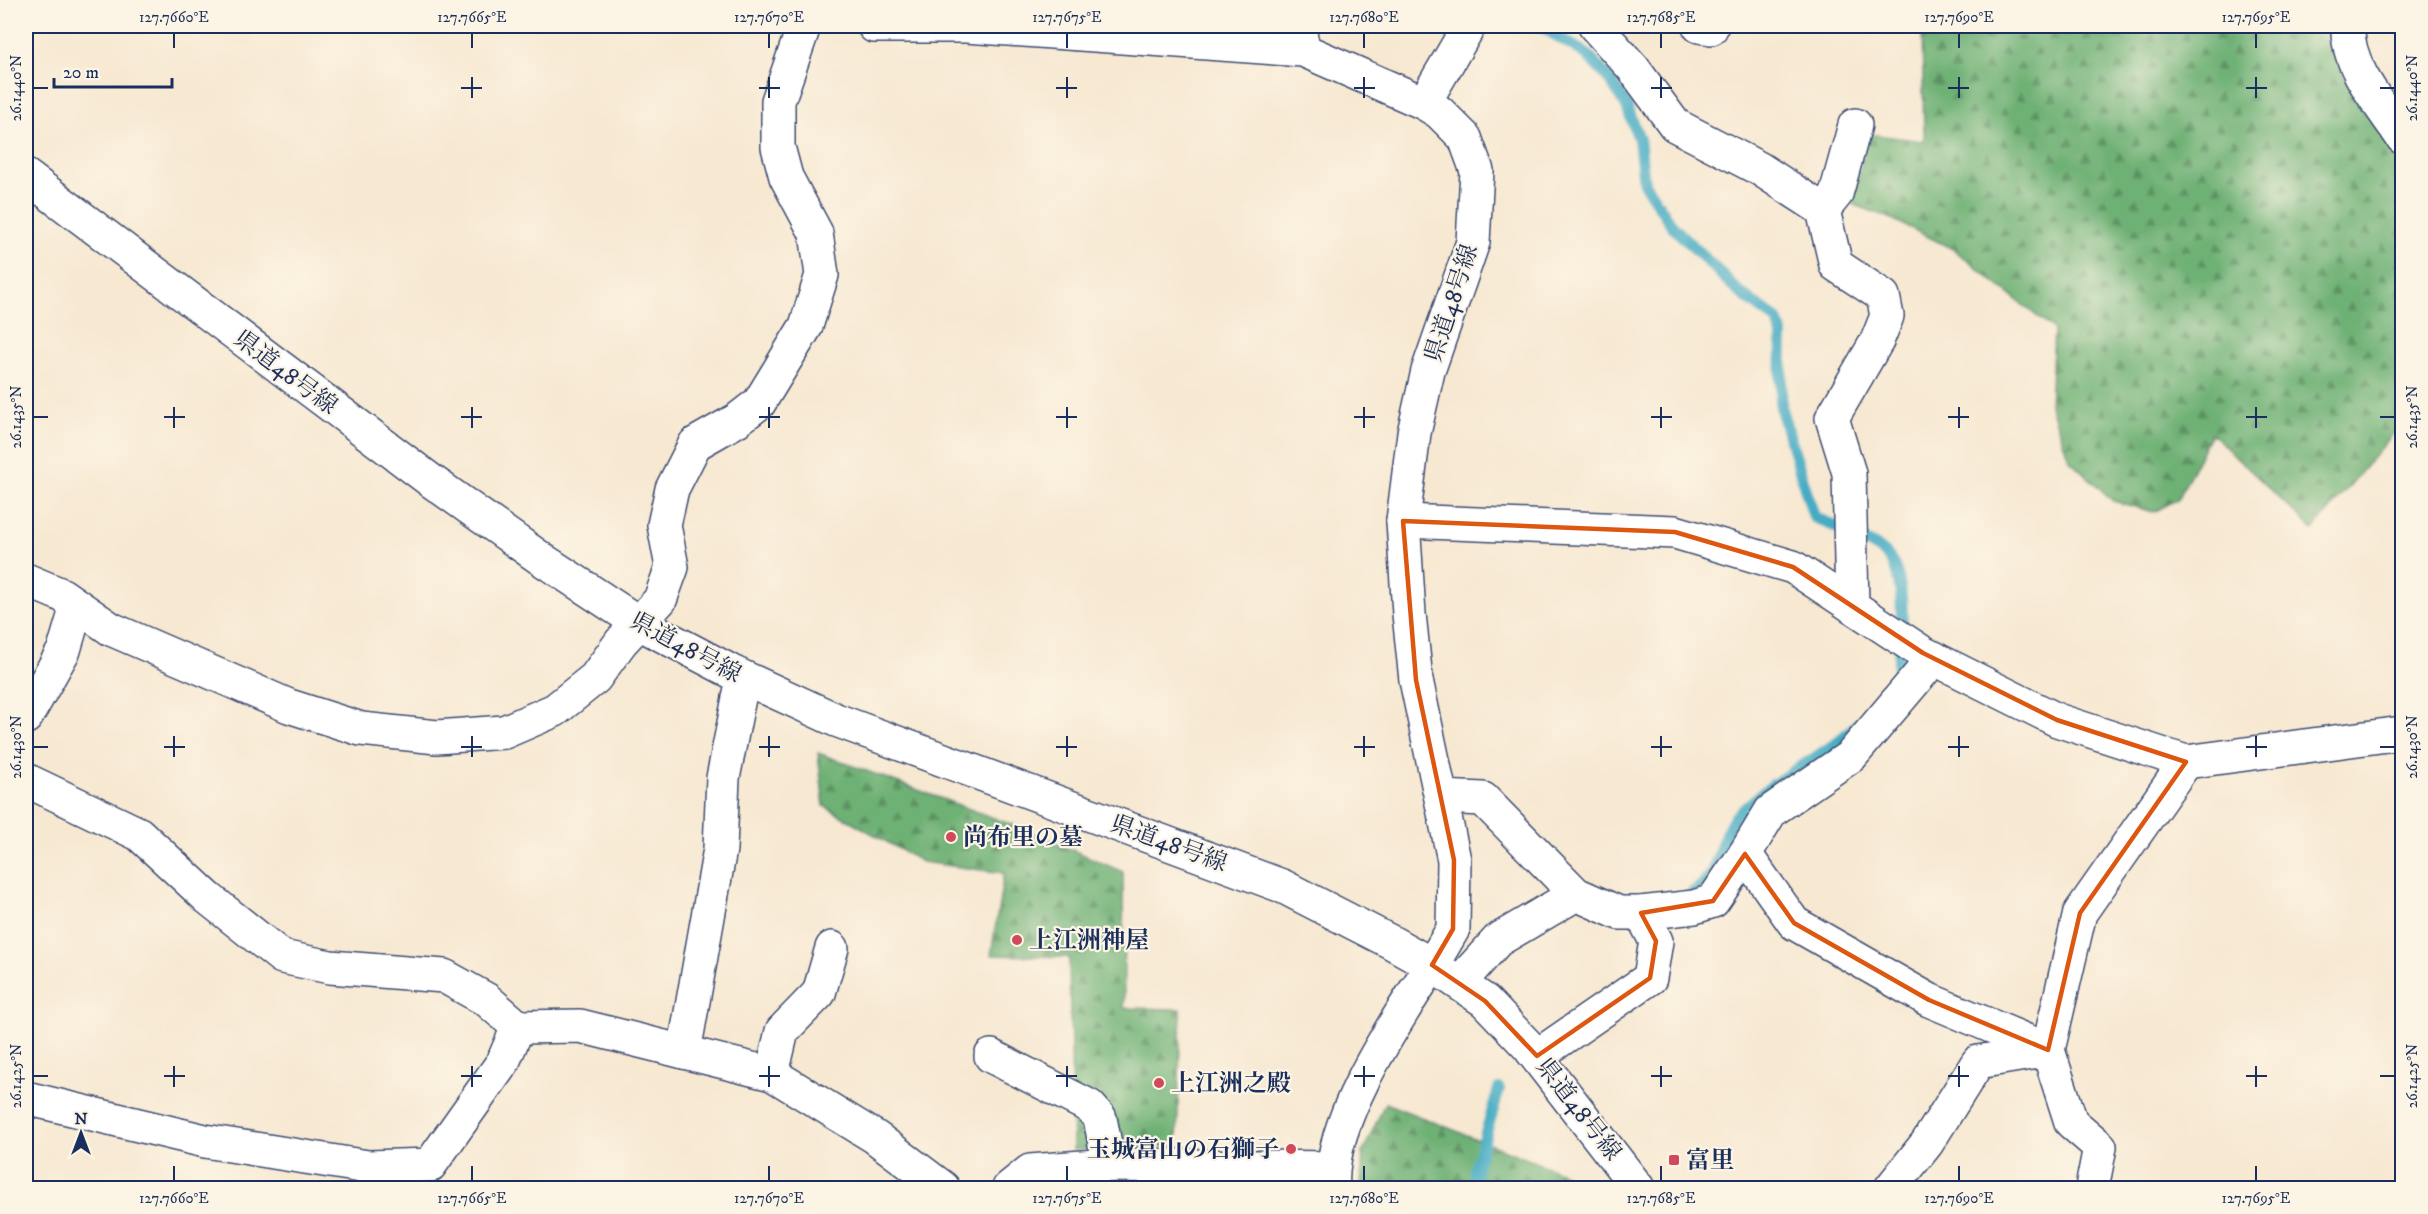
<svg xmlns="http://www.w3.org/2000/svg" width="2428" height="1214" viewBox="0 0 2428 1214" font-family="'IM FELL DW Pica','Noto Serif JP',serif">
<defs>
<pattern id="forest-firs" width="22" height="20" patternUnits="userSpaceOnUse" patternTransform="scale(1.5)"><rect width="22" height="20" fill="#6eb174"/><path d="M5 1l3.5 6h-7zM16 11l3.5 6h-7z" fill="#5a9062"/></pattern>
</defs>
<rect width="100%" height="100%" fill="#fcf5e5"/>
<filter id="ink" filterUnits="userSpaceOnUse"><feTurbulence type="fractalNoise" baseFrequency=".0167" numOctaves="2"/><feDisplacementMap in="SourceGraphic" scale="12" xChannelSelector="R" yChannelSelector="G"/><feConvolveMatrix kernelMatrix="1 2 1 2 8 2 1 2 1" color-interpolation-filters="sRGB"/></filter>
<filter id="wash" filterUnits="userSpaceOnUse"><feTurbulence type="fractalNoise" baseFrequency=".008" numOctaves="4" result="noise"/><feDisplacementMap in="SourceGraphic" scale="24" xChannelSelector="R" yChannelSelector="G"/><feGaussianBlur stdDeviation="1.35" result="paint"/><feColorMatrix in="noise" values="0 0 0 0 0 0 0 0 0 0 0 0 0 0 0 0 0 1.4 0 .05"/><feComposite in="paint" operator="in"/></filter>
<g filter="url(#wash)">
<rect width="100%" height="100%" fill="#f7e8d1"/>
<!-- forest -->
<g fill="url(#forest-firs)" stroke="#447069" stroke-width="1.5">
<polygon points="1922,26 2321,26 2354,97 2402,163 2402,423 2313,530 2211,433 2178,499 2154,512 2113,501 2069,459 2050,405 2054,330 1953,249 1890,218 1852,204 1868,134 1924,141"/>
<polygon points="818,753 1026,830 1123,872 1124,1008 1181,1009 1177,1146 1073,1150 1069,957 991,955 1004,873 922,862 824,806"/>
<polygon points="1385,1103 1563,1173 1574,1188 1361,1188 1363,1152"/>
<polygon points="1111,1181 1295,1186 1295,1188 1067,1188"/>
</g>
<g fill="none" stroke-linecap="round" stroke-linejoin="round">
<!-- stream -->
<g stroke="#44acc4" stroke-width="12">
<path d="M1541,26L1586,54L1610,80L1627,107L1639,139L1644,183L1673,227L1738,291L1777,320L1782,334L1781,409L1814,517C1836,527 1861,536 1881,550C1913,570 1899,651 1897,684L1893,688"/>
<path d="M1693,892C1719,879 1717,845 1732,822C1735,816 1743,811 1748,806C1781,774 1826,757 1858,724"/>
<polyline points="1474,1188 1475,1170 1499,1089"/>
</g>
</g>
</g>
<g filter="url(#ink)">
<g fill="none" stroke-linecap="round" stroke-linejoin="round">
<!-- minor casing -->
<g stroke="#3c4b6f" stroke-width="36">
<g id="minor">
<polyline points="1299,26 1303,50"/>
<polyline points="1595,26 1633,68 1675,125 1760,169 1823,210 1836,265 1883,296 1887,316 1877,341 1832,418 1849,473 1852,606"/>
<polyline points="1699,26 1711,28"/>
<path d="M2348,26C2346,66 2381,105 2402,137"/>
<polyline points="1424,103 1469,26"/>
<polyline points="1823,210 1836,194 1855,125"/>
<polyline points="1403,521 1675,532 1793,567 1923,653 2057,720 2186,762 2402,733"/>
<polyline points="26,580 62,595 111,629 289,706 361,729 437,737 504,732 555,710 595,678 621,642 660,600 672,567 664,525 672,489 695,444 737,420 759,403 806,326 822,275 816,233 786,177 778,147 778,101 804,26"/>
<polyline points="1934,658 1851,756 1771,811 1745,854 1794,923 1929,1000 2048,1050"/>
<polyline points="26,717 64,650 77,606"/>
<polyline points="26,780 139,834 208,898 282,957 330,967 444,976 487,1000 518,1027 580,1026 772,1074 875,1137 943,1188"/>
<polyline points="1441,797 1483,799 1576,894 1619,913 1641,913 1694,907 1713,901 1745,854"/>
<polyline points="1459,983 1498,940 1576,894"/>
<polyline points="684,1052 720,849 723,778 743,678"/>
<polyline points="991,1056 1089,1106 1100,1118 1109,1165"/>
<polyline points="1537,1056 1650,978 1656,941 1641,913"/>
<polyline points="772,1074 782,1031 819,993 832,948"/>
<polyline points="26,1098 205,1141 368,1167 430,1165 503,1062 518,1027"/>
<polyline points="1009,1188 1030,1171 1109,1165 1331,1168"/>
<path d="M1333,1188C1327,1122 1396,1021 1432,965"/>
<polyline points="1891,1188 1927,1143 1978,1062 2048,1050"/>
<polyline points="2092,1188 2100,1147 2071,1122 2048,1050 2080,913 2186,762"/>
</g>
</g>
<!-- major casing -->
<g stroke="#3c4b6f" stroke-width="36">
<g id="major">
<polyline points="874,26 966,26 1303,50 1424,103 1439,112 1465,138 1477,171 1473,242 1428,371 1414,433 1403,521 1409,614 1416,680 1454,860 1453,929 1432,965"/>
<polyline points="26,176 430,480 540,558 639,623 734,673 836,720 1282,886 1391,942 1432,965 1485,1001 1528,1046 1638,1188"/>
</g>
</g>
<!-- minor -->
<use href="#minor" stroke="#fff" stroke-width="33"/>
<!-- major -->
<use href="#major" stroke="#fff" stroke-width="33"/>
</g>
</g>
<!-- marked area -->
<path fill="none" stroke="#de5710" stroke-width="4.5" stroke-linejoin="round" d="M1403,521L1675,532L1793,567L1923,653L2057,720L2186,762L2080,913L2048,1050L1929,1000L1794,923L1745,854L1713,901L1641,913L1656,941L1650,978L1537,1056L1485,1001L1432,965L1453,929L1454,860L1416,680Z"/>
<!-- ticks -->
<path fill="none" stroke="#1b2f5e" stroke-width="2" d="M174,33V48M472,33V48M769,33V48M1067,33V48M1364,33V48M1661,33V48M1959,33V48M2256,33V48M472,77V98M769,77V98M1067,77V98M1364,77V98M1661,77V98M1959,77V98M2256,77V98M33,88H48M461,88H482M759,88H780M1056,88H1077M1354,88H1375M1651,88H1672M1948,88H1969M2246,88H2267M2380,88H2395M174,407V428M472,407V428M769,407V428M1067,407V428M1364,407V428M1661,407V428M1959,407V428M2256,407V428M33,417H48M164,417H185M461,417H482M759,417H780M1056,417H1077M1354,417H1375M1651,417H1672M1948,417H1969M2246,417H2267M2380,417H2395M174,736V757M472,736V757M769,736V757M1067,736V757M1364,736V757M1661,736V757M1959,736V757M2256,736V757M33,747H48M164,747H185M461,747H482M759,747H780M1056,747H1077M1354,747H1375M1651,747H1672M1948,747H1969M2246,747H2267M2380,747H2395M174,1066V1087M472,1066V1087M769,1066V1087M1067,1066V1087M1364,1066V1087M1661,1066V1087M1959,1066V1087M2256,1066V1087M33,1076H48M164,1076H185M461,1076H482M759,1076H780M1056,1076H1077M1354,1076H1375M1651,1076H1672M1948,1076H1969M2246,1076H2267M2380,1076H2395M174,1166V1181M472,1166V1181M769,1166V1181M1067,1166V1181M1364,1166V1181M1661,1166V1181M1959,1166V1181M2256,1166V1181"/>
<!-- markers -->
<g fill="#d1495b" stroke="#fcf5e5" stroke-width="2">
<circle cx="951" cy="837" r="6"/>
<circle cx="1017" cy="940" r="6"/>
<circle cx="1159" cy="1083" r="6"/>
<circle cx="1291" cy="1149" r="6"/>
<rect x="1668" y="1154" width="12" height="12" rx="3"/>
</g>
<g text-anchor="middle" stroke-width="4.5" stroke-linejoin="round" paint-order="stroke">
<!-- street labels -->
<g font-size="24" fill="#1b2f5e" stroke="#fcf5e5">
<text transform="translate(1451 303) rotate(-72)" y="8">県道48号線</text>
<text transform="translate(286 372) rotate(37)" y="8">県道48号線</text>
<text transform="translate(686 647) rotate(28)" y="8">県道48号線</text>
<text transform="translate(1169 843) rotate(20)" y="8">県道48号線</text>
<text transform="translate(1579 1109) rotate(52)" y="8">県道48号線</text>
</g>
<!-- poi labels -->
<g font-size="24" font-weight="bold" fill="#1b2f5e" stroke="#fcf5e5" text-anchor="start">
<text x="963" y="845">尚布里の墓</text>
<text x="1029" y="948">上江洲神屋</text>
<text x="1171" y="1091">上江洲之殿</text>
<text x="1279" y="1157" text-anchor="end">玉城富山の石獅子</text>
<text x="1686" y="1168">富里</text>
</g>
</g>
<!-- margin -->
<rect width="2428" height="1214" fill="none" stroke="#fcf5e5" stroke-width="66"/>
<!-- north arrow -->
<g transform="translate(81 1133)" stroke="#fcf5e5" stroke-width="4.5" paint-order="stroke">
<path d="M0-4.5L10 22L0 15L-10 22Z" fill="#1b2f5e"/>
<text y="-9" font-size="16" font-weight="bold" text-anchor="middle" fill="#1b2f5e">N</text>
</g>
<!-- scale -->
<path d="M54 78v9h118v-9" fill="none" stroke="#1b2f5e" stroke-width="3"/>
<text x="63" y="78" font-size="18" fill="#1b2f5e" stroke="#fcf5e5" stroke-width="4.5" paint-order="stroke">20 m</text>
<rect x="33" y="33" width="2362" height="1148" fill="none" stroke="#1b2f5e" stroke-width="2"/>
<g font-size="15" text-anchor="middle" fill="#1b2f5e">
<text x="174" y="22">127.7660°E</text>
<text x="472" y="22">127.7665°E</text>
<text x="769" y="22">127.7670°E</text>
<text x="1067" y="22">127.7675°E</text>
<text x="1364" y="22">127.7680°E</text>
<text x="1661" y="22">127.7685°E</text>
<text x="1959" y="22">127.7690°E</text>
<text x="2256" y="22">127.7695°E</text>
<text transform="translate(16 88) rotate(-90)" y="5">26.1440°N</text>
<text transform="translate(2412 88) rotate(-90)" y="5">26.1440°N</text>
<text transform="translate(16 417) rotate(-90)" y="5">26.1435°N</text>
<text transform="translate(2412 417) rotate(-90)" y="5">26.1435°N</text>
<text transform="translate(16 747) rotate(-90)" y="5">26.1430°N</text>
<text transform="translate(2412 747) rotate(-90)" y="5">26.1430°N</text>
<text transform="translate(16 1076) rotate(-90)" y="5">26.1425°N</text>
<text transform="translate(2412 1076) rotate(-90)" y="5">26.1425°N</text>
<text x="174" y="1203">127.7660°E</text>
<text x="472" y="1203">127.7665°E</text>
<text x="769" y="1203">127.7670°E</text>
<text x="1067" y="1203">127.7675°E</text>
<text x="1364" y="1203">127.7680°E</text>
<text x="1661" y="1203">127.7685°E</text>
<text x="1959" y="1203">127.7690°E</text>
<text x="2256" y="1203">127.7695°E</text>
</g>
</svg>
